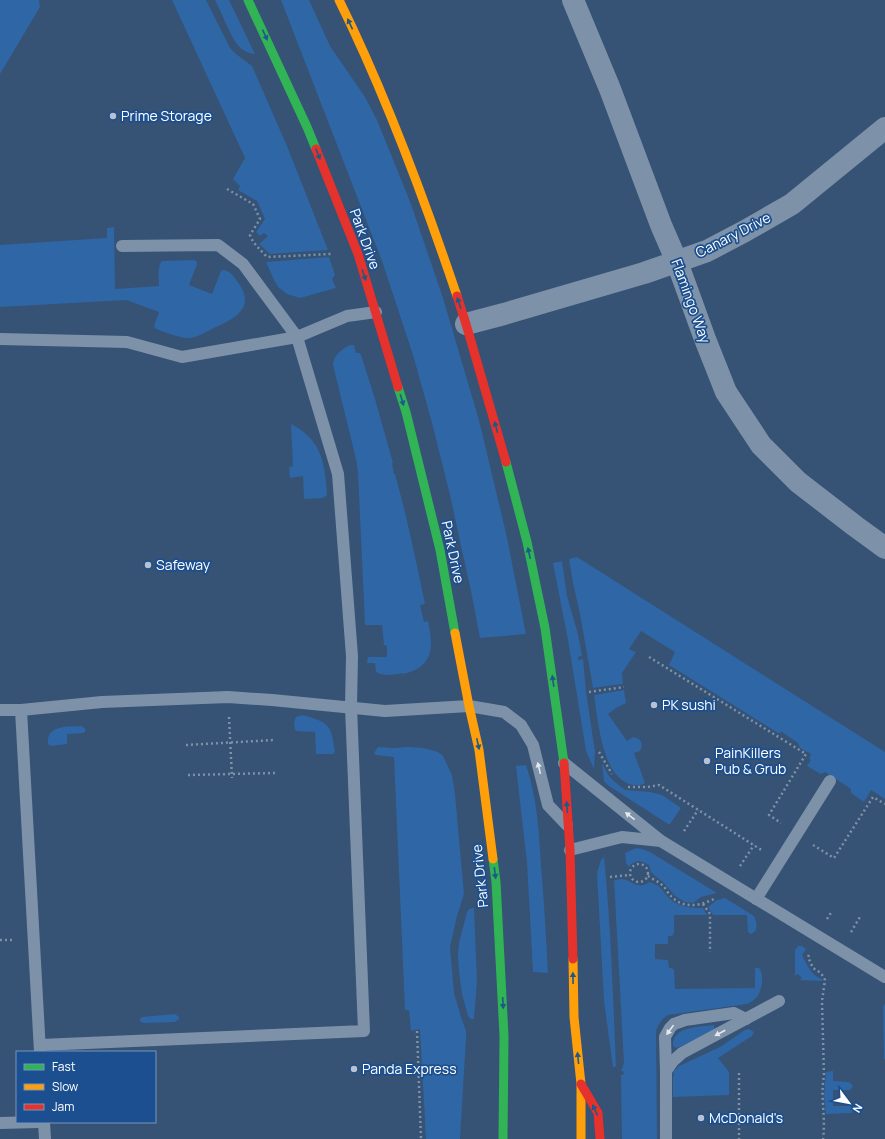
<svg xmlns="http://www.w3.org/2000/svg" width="885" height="1139" viewBox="0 0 885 1139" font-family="Manrope,sans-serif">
<rect width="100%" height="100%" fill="#365274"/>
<!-- green -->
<g fill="#2f66a5">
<polygon points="0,0 39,0 40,7 0,74"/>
<polygon points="172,0 206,0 230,48 236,54 252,66 287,146 328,250 270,254 259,244 268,236 264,233 260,236 256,232 265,219 257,201 238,190 240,186 233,179 245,158"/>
<path d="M215,0H229L255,54C248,54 240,49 236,43C228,30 222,14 215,0Z"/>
<polygon points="281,0 309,0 330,46 365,97 377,120 411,204 443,298 479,420 506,533 526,634 480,638 472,596 450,495 431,419 413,355 382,261"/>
<path d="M114,227L115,289L159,286C159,279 157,266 162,261L194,260L197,262V264L189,285L212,294L221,271L223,270C229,270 234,276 237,281C258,308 234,319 212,329C204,333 195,339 186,338C176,337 165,332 156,329L154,326L159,312L126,300L0,307V245L107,238V228Z"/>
<polygon points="329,257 335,275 332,279 336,288 300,298 287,294 278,287 274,280 266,262"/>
<path d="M350,345H354L356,353H360L361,355L375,399L393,463H392L394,474H395C407,517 416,561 425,604L420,605L424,622L428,621C433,644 435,665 407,673C404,674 401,673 398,674C390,675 383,676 376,672L375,663H367L368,657H387V646L384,645L382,625H365L358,472L356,459L333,365C334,354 341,350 350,345Z"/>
<path d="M291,424C322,440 325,463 327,495L323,498L304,499L303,476L290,478L289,467L293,466Z"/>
<polygon points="577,557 885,752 885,799 871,790 864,802 851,793 851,789 825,772 821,774 807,766 811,760 809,759 811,754 800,748 798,743 782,732 778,733 669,665 675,652 641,631 629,649 636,652 622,673 623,684 593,688 580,614 573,583 569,559"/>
<polygon points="562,561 567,596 578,634 582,656 578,657 578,660 583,659 586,691 595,752 594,769 586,751 568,640 553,563"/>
<path d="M624,690L626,703L616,708L608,714L627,741L633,737C641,738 644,744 640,751L634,753L645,783C641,786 637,785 633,785C602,780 598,719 594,695Z"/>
<path d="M302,715C307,716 311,717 315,719C333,724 332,735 335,752L333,754H316L315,732L296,731C293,727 294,721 296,717Z"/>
<path d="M82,726L86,730L84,733L67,734V744L51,746L48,744C46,724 69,727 82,726Z"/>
<polygon points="378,747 394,748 408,747 424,748 438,752 443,756 452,775 455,794 464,894 457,916 450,947 454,993 461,1017 466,1031 466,1038 460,1139 426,1139 420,1031 420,1029 411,1031 409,1010 405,1010 394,757 376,755 374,753"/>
<polygon points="602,763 609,776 615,782 625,790 650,792 662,795 681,808 670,824 668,824 609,786 604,781"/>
<path d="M526,765C537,797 539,831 541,865C544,901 546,937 548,973L533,972L527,863L516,766Z"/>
<polygon points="636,848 642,849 650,852 717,893 701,897 693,903 685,902 675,896 663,882 655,876 651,872 649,865 643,862 638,861 631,864 629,867 626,863 625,853"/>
<path d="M604,857C611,926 613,996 616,1066L613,1068L604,1001L597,873L601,860Z"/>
<path d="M622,879C632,880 638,891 649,882C663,886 661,890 670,899C679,907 691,908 703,908L707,915H674V933L672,936H668V944H655V959L668,960L669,968H672L674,970L675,989L755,988V968H759C765,975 762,993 755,999C753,1001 749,1003 747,1004L668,1015C661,1020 658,1024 656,1032L657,1139H622L621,1075L624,1074L623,1071H621L624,1063L614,880Z"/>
<path d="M725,898L754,916C757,922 759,931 751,934L748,932L747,915H713L708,907L717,900Z"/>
<polygon points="474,908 477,980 474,1019 471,1019 468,1016 462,994 459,971 458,955 459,943 467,912 469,909"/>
<path d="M798,946H802L806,949L802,955C807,964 811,976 822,979V981L799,980L802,978L798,974L795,976V950Z"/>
<polygon points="885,1003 885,1060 884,1059 883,1007"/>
<polygon points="175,1014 179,1017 179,1019 175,1022 144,1023 140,1021 140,1019 142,1017"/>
<path d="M714,1025L715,1030L679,1047L676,1048L673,1046C672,1026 699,1027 714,1025Z"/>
<polygon points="749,1029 754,1032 752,1036 718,1058 729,1072 729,1095 673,1097 673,1078 674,1071 679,1066 720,1047 745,1030"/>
<polygon points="833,1071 833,1081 849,1082 853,1086 850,1090 833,1090 833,1106 850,1106 853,1109 852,1113 826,1114 824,1095 826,1072"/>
</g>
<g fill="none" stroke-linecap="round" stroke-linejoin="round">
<!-- path -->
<g stroke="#7d92a8" stroke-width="2.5" stroke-dasharray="2 3" stroke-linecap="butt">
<path d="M227,189L253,204L260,219L250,235C253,244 260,249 267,257L331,254"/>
<polyline points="649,657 806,754 769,815 781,823"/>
<polyline points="589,692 624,687"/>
<polyline points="229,717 232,778"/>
<polyline points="186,745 274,740"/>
<polyline points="599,752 612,774"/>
<polyline points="188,775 275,773"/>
<polyline points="628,787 648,787 659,785 763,851"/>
<polyline points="684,831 698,810"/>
<polyline points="813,845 834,858 873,797 885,804"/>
<circle cx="639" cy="873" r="9"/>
<polyline points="740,866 754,845"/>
<path d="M648,876C652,879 658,881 662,885C666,888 668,894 672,897C685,910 702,905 716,898"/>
<polyline points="610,877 630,875"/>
<polyline points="703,904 710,914 710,952"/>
<polyline points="827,919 832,911"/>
<polyline points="851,932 860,917"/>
<polyline points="0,940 13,940"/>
<path d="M809,955L808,957L813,968L821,973L825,980L822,1001L824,1076C820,1097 826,1117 823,1139"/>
<polyline points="417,1031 421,1139"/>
<polyline points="739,1073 739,1139"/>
</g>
<!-- lane -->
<g stroke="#7d92a8" stroke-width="12">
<polyline points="0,339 127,342 182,357 297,337 243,264 218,245 122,246"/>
<polyline points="0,710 21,710 102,702 228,697 272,700 385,711 469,706 504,712 521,725 533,745 548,805 567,825"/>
<polyline points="21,710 40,1052"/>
<polyline points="564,763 661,841 885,977"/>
<polyline points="570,850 622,837 661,841"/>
<polyline points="756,899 830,781"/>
<polyline points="40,1045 364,1031 351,707 352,656 338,474 297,337 347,316 376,312"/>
<polyline points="666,1071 665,1037 670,1028 674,1024 685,1020 734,1013 746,1019"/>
<polyline points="44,1122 45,1139"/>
<polyline points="0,1123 39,1122"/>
<polyline points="666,1139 666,1071 673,1061 682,1053 779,1001"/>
</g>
<!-- street -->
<g stroke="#7d92a8" stroke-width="22">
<polyline points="573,0 610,89 661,225 677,262 705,339 726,392 761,445 798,482 855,526 885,548"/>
<polyline points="466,324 504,314 644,273 707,251 745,231 792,204 885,128"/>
</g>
<!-- fast -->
<g stroke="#30b455" stroke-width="9">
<polyline points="248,0 307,127 316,149"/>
<polyline points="398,387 406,412 440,550 455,633"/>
<polyline points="506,462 527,542 545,628 564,763"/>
<polyline points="493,859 496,882 504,1036 503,1139"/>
</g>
<!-- slow -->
<g stroke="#ff9f0a" stroke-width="9">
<path d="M339,0C386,95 423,195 457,296"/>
<polyline points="455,633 469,706 479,750 493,859"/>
<polyline points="573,959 574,1017 581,1084 581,1139"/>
</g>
<!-- jam -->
<g stroke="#e5322d" stroke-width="9">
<polyline points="316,149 358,254 398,387"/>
<polyline points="457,296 466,324 506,462"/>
<polyline points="564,763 570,850 573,959"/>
<polyline points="581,1084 598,1113 600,1139"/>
</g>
</g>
<!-- one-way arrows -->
<defs><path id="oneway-solid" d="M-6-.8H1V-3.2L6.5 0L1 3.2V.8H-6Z"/></defs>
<g fill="#1d5989">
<use href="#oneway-solid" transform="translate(350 24) rotate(-115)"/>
<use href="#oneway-solid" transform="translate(265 35) rotate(65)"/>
<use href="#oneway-solid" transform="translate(318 154) rotate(68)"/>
<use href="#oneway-solid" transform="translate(364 275) rotate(72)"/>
<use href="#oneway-solid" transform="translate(459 303) rotate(-109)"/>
<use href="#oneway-solid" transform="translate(402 400) rotate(73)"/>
<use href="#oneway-solid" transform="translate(496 427) rotate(-106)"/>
<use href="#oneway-solid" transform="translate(529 553) rotate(-102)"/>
<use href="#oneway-solid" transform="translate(553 681) rotate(-98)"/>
<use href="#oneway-solid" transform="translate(478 744) rotate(78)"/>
<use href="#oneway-solid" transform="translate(567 807) rotate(-94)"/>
<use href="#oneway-solid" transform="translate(495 873) rotate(83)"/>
<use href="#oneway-solid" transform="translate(573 978) rotate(-91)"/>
<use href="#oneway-solid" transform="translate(503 1003) rotate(87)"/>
<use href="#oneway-solid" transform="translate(578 1058) rotate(-96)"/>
<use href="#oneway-solid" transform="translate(595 1110) rotate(-115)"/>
</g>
<g fill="#e5e9ee">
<use href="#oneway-solid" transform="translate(539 768) rotate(-104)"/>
<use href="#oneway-solid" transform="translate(630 816) rotate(-142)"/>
<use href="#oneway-solid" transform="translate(670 1030) rotate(126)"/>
<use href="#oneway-solid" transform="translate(720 1033) rotate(152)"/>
</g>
<!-- markers -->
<g fill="#b9c2ce" stroke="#1b4f8f" stroke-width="1.5">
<circle cx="113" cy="116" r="4"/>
<circle cx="148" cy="565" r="4"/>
<circle cx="654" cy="705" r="4"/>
<circle cx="707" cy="761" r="4"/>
<circle cx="354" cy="1069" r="4"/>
<circle cx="701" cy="1118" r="4"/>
</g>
<g text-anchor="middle" stroke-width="3.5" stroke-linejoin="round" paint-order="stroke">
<!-- poi labels -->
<g font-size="14" fill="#fff" stroke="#1b4f8f" text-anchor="start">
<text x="121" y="121">Prime Storage</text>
<text x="156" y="570">Safeway</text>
<text x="662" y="710">PK sushi</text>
<text x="715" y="758">PainKillers<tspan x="715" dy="16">Pub &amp; Grub</tspan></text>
<text x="362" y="1074">Panda Express</text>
<text x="709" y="1123">McDonald's</text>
</g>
<!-- street labels -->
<g font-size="14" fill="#fff" stroke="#1b4f8f">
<text transform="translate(733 235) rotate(-27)" y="5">Canary Drive</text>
<text transform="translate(365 239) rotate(70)" y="5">Park Drive</text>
<text transform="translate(691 301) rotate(70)" y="5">Flamingo Way</text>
<text transform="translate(453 552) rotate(78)" y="5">Park Drive</text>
<text transform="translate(480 876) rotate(-96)" y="5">Park Drive</text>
</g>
</g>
<!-- legend -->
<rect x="16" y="1051" width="140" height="72" fill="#1b4f8f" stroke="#7695bc"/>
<rect x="24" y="1064" width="20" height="6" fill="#30b455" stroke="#7695bc"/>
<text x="52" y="1071" font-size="12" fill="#ffffff">Fast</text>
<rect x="24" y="1084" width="20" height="6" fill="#ff9f0a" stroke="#7695bc"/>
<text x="52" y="1091" font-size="12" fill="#ffffff">Slow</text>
<rect x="24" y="1104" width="20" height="6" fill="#e5322d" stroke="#7695bc"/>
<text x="52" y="1111" font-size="12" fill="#ffffff">Jam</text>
<!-- north arrow -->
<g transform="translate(849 1103) rotate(122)" stroke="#1b4f8f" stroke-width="3" paint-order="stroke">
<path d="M0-3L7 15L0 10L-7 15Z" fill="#ffffff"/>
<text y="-6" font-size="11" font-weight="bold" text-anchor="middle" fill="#ffffff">N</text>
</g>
</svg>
